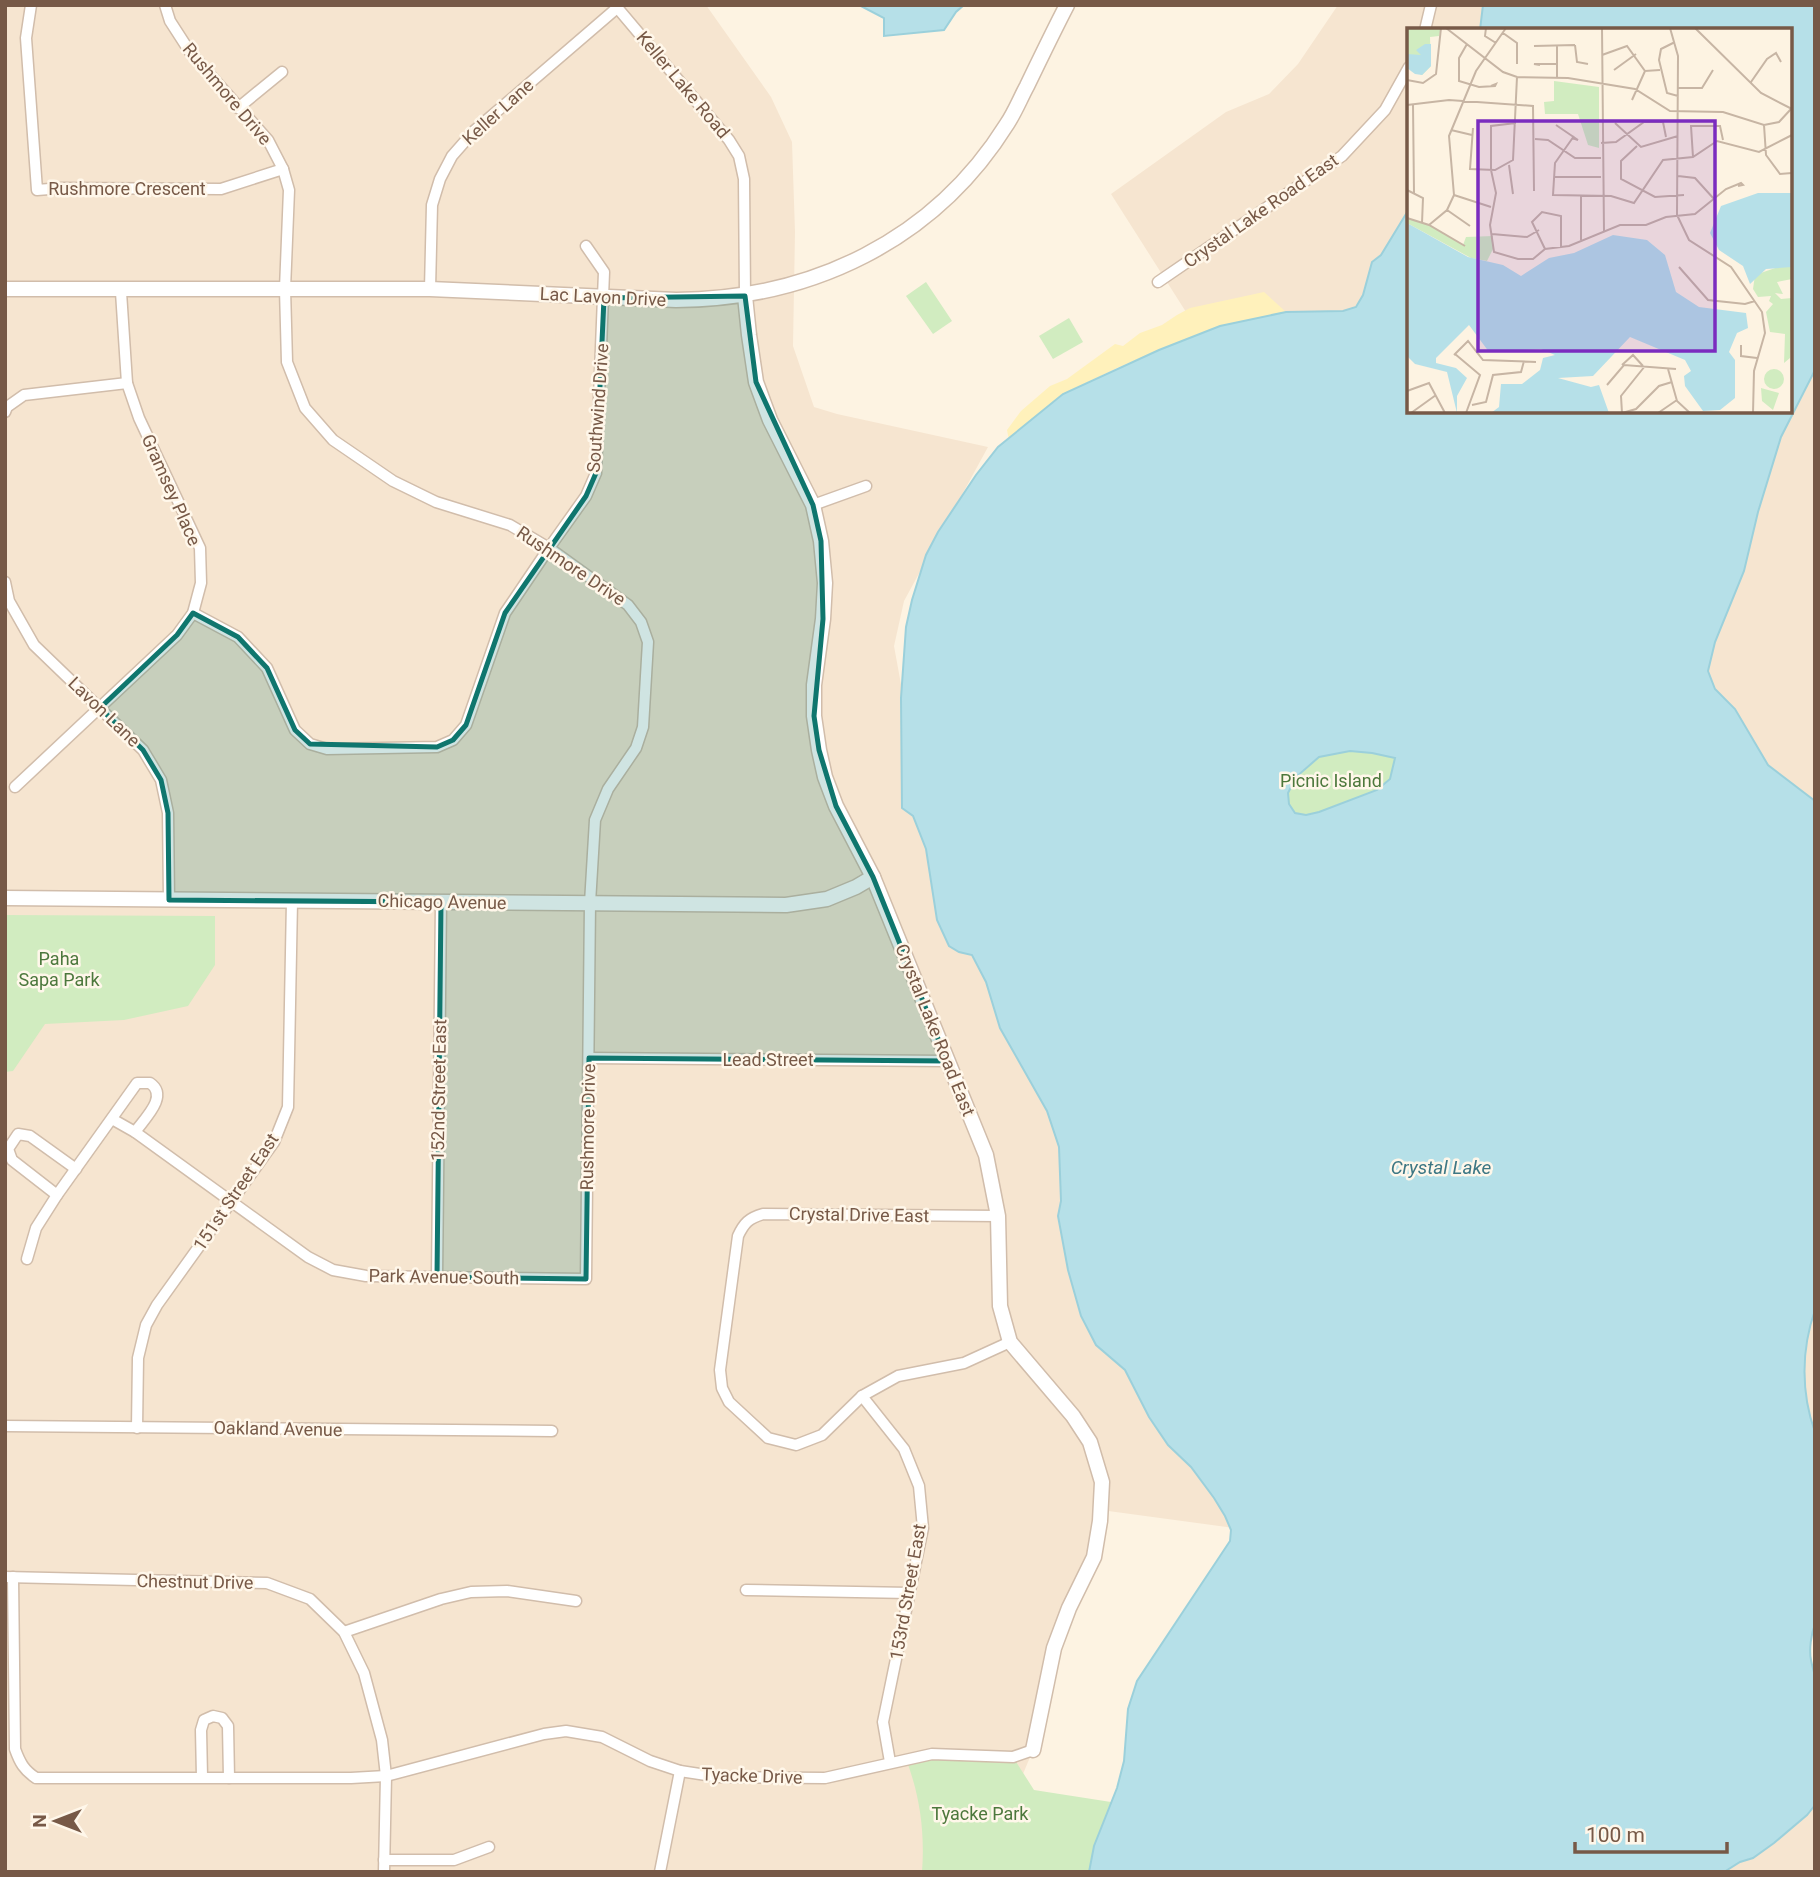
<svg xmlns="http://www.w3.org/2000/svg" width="1820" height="1877" viewBox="0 0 1820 1877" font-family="Roboto,sans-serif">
<rect width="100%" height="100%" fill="#fdf3e2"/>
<!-- residential -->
<g fill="#f6e5d0">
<polygon points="5,5 706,5 771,97 792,142 795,232 793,346 814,407 837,414 988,447 904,601 894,646 929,838 1234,1528 1101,1510 1054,1648 1033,1750 982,1872 5,1872"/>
<polygon points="1338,5 1483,5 1480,30 1409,30 1409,209 1381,255 1372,262 1363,295 1356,307 1343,311 1286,312 1234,323 1200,334 1111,194 1226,112 1269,94 1298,64"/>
<polygon points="1815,370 1815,801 1768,765 1735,709 1715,689 1708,671 1715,642 1744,571 1758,512 1781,437"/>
<polygon points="1815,1311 1815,1432 1809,1415 1804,1376 1809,1327"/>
<polygon points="1815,1805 1815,1872 1724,1872 1740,1862 1753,1858 1774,1843 1807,1815"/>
</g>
<!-- green -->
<g fill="#d1ecc0">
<polygon points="926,282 952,321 933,334 906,296"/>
<polygon points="1069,318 1083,342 1053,359 1039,336"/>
<polygon points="1350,751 1372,753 1395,758 1390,779 1377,790 1319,812 1306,816 1295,813 1289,804 1288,793 1296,777 1319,757"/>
<polygon points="5,915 215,916 215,965 188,1006 124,1020 45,1024 13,1071 5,1072"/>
<path d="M1013,1757L1034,1790L1111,1802L1094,1846L1089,1872H922C925,1832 920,1796 906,1759Z"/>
</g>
<!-- sand -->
<polygon fill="#fff1bb" points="1264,292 1286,312 1220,326 1159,350 1117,368 1063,394 1009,440 1007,430 1021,411 1050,386 1067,379 1115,344 1123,346 1140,333 1162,325 1177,315 1190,308"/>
<!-- water -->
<g fill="#b6e0e8" stroke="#9bd0db" stroke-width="2" fill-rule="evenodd">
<polygon points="859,5 964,5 956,12 944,30 884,36 884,18"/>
<path d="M1483,5H1815V370L1781,437L1758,512L1744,571L1715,642L1708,671L1715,689L1735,709L1768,765L1815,801V1310C1801,1350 1801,1393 1815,1432V1624C1811,1634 1809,1650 1811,1660C1812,1666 1814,1671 1815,1677V1805L1807,1815L1774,1843L1753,1858L1740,1862L1724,1872H1089L1094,1846L1117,1788L1124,1761L1128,1709L1137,1681L1230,1541L1231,1530L1225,1516L1214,1498L1191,1467L1168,1445L1149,1417L1125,1370L1096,1345L1081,1316L1068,1270L1058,1216L1061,1201L1059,1147L1047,1111L1000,1028L986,982L972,955L959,952L949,946L937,920L926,849L913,816L902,808L901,698L906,627L912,600L926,555L938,532L976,475L998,447L1063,394L1159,350L1220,326L1286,312L1343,311L1356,307L1363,295L1372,262L1381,255L1409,209V411H1790V30H1480ZM1350,751L1372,753L1395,758L1390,779L1377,790L1319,812L1306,815L1295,813L1289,804L1288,793L1296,777L1319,757Z"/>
</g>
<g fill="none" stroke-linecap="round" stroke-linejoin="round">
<!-- minor casing -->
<g stroke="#d1bdab" stroke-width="13">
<g id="minor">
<polyline points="31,5 26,38 37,190 62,188 221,189 283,169"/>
<polyline points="615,5 729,140 739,156 744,179 745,296"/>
<polyline points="1425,30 1431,5"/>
<polyline points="238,108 282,72"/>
<polyline points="1158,282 1342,156 1385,110 1409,67"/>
<polyline points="430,289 432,205 440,179 452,156 474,131 617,8"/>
<polyline points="5,412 7,407 24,395 127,383"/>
<polyline points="813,505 866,486"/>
<polyline points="5,582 9,601 34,645 143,750 161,780 168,813 169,900"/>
<polyline points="193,613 238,637 267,668 295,730 310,744 327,749 437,747 453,740 466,725 505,613 549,548 586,496 596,473 604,272 586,246"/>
<polyline points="15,787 177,635 193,613 201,583 200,548 139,418 127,383 121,292 117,289"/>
<polyline points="589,1058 947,1061"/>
<polyline points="112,1119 135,1132 308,1257 333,1270 366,1276 586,1279 590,903 595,820 608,789 636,748 643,727 648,642 641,622 628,605 549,548 510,525 436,502 393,481 333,440 305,408 287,362 285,289 289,190 283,169 268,140 190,52 170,21 165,5"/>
<polyline points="57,1195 12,1160 8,1149 18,1134 30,1136 76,1169"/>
<path d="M998,1216L763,1214C749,1218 744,1223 738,1236L720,1370L722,1388L729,1402L768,1438L796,1445L822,1435L862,1396L898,1376L964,1363L1010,1342"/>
<path d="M27,1259L36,1228L57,1195L137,1083H150C169,1096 145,1118 135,1132"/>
<polyline points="437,1277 441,902"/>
<polyline points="862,1396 904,1449 919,1486 923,1528 883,1722 890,1762"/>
<polyline points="5,1426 552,1431"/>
<polyline points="137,1428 138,1358 146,1325 157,1305 274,1142 288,1107 292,901"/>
<polyline points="5,1577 267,1583 310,1599 344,1632 364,1673 382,1740 386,1776 384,1872"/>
<path d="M13,1577L15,1749C20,1763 24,1770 36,1778H351L386,1776L544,1734L566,1731L602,1737L650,1761L680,1771L719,1777L825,1778L932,1754L1013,1757L1033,1750"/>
<polyline points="746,1590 910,1593"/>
<polyline points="344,1632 441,1599 471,1592 507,1591 576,1601"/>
<polyline points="202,1777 201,1730 204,1720 213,1716 222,1718 228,1726 229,1778"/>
<polyline points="384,1860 454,1860 489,1847"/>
<polyline points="660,1872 680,1771"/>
</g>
</g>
<!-- tertiary casing -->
<g stroke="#d1bdab" stroke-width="17">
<g id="tertiary">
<path d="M5,289H430L676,300C811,299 934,241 1007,124C1015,112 1020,99 1027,86C1040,59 1053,32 1067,5"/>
<polyline points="745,296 749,335 756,382 770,420 813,505 821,541 825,583 823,619 814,685 814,716 819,750 825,777 836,806 873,877 986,1155 998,1216 1000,1306 1010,1342 1073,1416 1090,1442 1102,1482 1100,1521 1094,1557 1069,1608 1054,1648 1033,1750"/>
<polyline points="5,898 786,905 827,899 856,887 873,877"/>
</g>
</g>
<!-- minor -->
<use href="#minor" stroke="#fff" stroke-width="10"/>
<!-- tertiary -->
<use href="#tertiary" stroke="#fff" stroke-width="14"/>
</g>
<!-- marked area -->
<path fill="#0f766e" fill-opacity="0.2" stroke="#0f766e" stroke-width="5" stroke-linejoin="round" d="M745,296L756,382L813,505L821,541L823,619L814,716L819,750L836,806L873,877L947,1061L589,1058L586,1279L437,1277L441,902L169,900L168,813L161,780L143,750L100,708L177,635L193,613L238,637L267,668L295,730L310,744L437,747L453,740L466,725L505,613L586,496L596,473L604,298Z"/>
<g text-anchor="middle" stroke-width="5" stroke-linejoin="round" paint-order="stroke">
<!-- street labels -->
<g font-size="18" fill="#775947" stroke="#fff7ea">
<text transform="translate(683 85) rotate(50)" y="6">Keller Lake Road</text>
<text transform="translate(227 94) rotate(50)" y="6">Rushmore Drive</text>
<text transform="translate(498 112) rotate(-42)" y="6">Keller Lane</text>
<text x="127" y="195">Rushmore Crescent</text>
<text transform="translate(1261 211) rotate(-35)" y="6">Crystal Lake Road East</text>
<text transform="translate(603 297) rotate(3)" y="6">Lac Lavon Drive</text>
<text transform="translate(598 408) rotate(-86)" y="6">Southwind Drive</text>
<text transform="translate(171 490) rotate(66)" y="6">Gramsey Place</text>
<text transform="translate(571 566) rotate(34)" y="6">Rushmore Drive</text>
<text transform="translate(104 712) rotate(44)" y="6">Lavon Lane</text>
<text transform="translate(442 902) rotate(1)" y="6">Chicago Avenue</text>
<text transform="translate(935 1030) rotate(68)" y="6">Crystal Lake Road East</text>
<text x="768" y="1066">Lead Street</text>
<text transform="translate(439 1090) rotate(-89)" y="6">152nd Street East</text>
<text transform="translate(588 1127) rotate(-89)" y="6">Rushmore Drive</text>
<text transform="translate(236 1192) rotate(-56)" y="6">151st Street East</text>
<text transform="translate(859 1215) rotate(1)" y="6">Crystal Drive East</text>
<text transform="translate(444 1277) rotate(1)" y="6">Park Avenue South</text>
<text transform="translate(278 1429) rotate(1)" y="6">Oakland Avenue</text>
<text transform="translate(195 1582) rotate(1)" y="6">Chestnut Drive</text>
<text transform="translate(908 1592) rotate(-80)" y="6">153rd Street East</text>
<text transform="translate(752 1776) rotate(2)" y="6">Tyacke Drive</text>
</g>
<!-- park labels -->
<g font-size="18" fill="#4c783c" stroke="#fff7ea">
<text x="1331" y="787">Picnic Island</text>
<text x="59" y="965">Paha<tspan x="59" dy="21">Sapa Park</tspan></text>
<text x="980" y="1820">Tyacke Park</text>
</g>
<!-- water labels -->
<g font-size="19" font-style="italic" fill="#3d7784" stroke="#fff7ea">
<text x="1441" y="1174">Crystal Lake</text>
</g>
</g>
<!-- overview -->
<g transform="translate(1407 28)">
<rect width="385" height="385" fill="#fdf3e2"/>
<path d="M0,0H34L32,8L23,9L24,38L15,47L0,40ZM147,53L192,59V120L181,117L171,86H138L137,74L147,73ZM0,190L22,197L56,217L59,209L86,208V221L80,233L64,230L0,195ZM371,239H385V251L370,254L376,266L368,265L374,271L385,270L383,330L377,335L378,306L363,304L359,284L366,276L362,273L364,268L351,269L346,261L348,247ZM357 351a10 10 0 1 1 20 0a10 10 0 1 1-20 0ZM354,360L372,365L366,382L355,373Z" fill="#d1ecc0"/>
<path d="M18,16H24V38L15,47L8,46L0,40V26L14,27L9,22ZM351,165H385V239L359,241L343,256L336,238L312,222L303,205L314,178ZM0,195L61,229L96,237L114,248L142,230L167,225L206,207L240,212L258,227L269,264L292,279L339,285L341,300L330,305L322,324L328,332V370L313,382L296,383L278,358L277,348L284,343L278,332L223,309L186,348L151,350L184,359L192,357L202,385H84L92,379L94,356H115L133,342L136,330L148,327L134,321L82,324L62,297L29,330V335L49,340L60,350L50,368V385L40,344L8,336L0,328Z" fill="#b6e0e8"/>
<path fill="none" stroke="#c7b5a4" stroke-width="2" d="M39,0L96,44L110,49L161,50L228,61L263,83L316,84L357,97L372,94L384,81M79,0L78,8L89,15M195,0L197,204M263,0L271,28L270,187L282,212L324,239L355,284L358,305L347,343L346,385M288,0L354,65L385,81M96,5L110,15V36M268,14L254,21L252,32L260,65L271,68M60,16L52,30V53L72,59L88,58L89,56L84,58M150,17V49M168,17L170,34L181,36M133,18H127L168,17M195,27L220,18L238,43L253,42M133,37L127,36H150M207,42L229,26M0,52L16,55L29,46L34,0M344,54L360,31L369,25L374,34M271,60H295L306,42M225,72L238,43M0,77L42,72L126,78L127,163M6,77L7,165M109,95L84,98V142L89,165L83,197L87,224L111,231H126L138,221L162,218L213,197H239L259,189L288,186L319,161L334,155L336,157L331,158M208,95L234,119L271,108M149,97L171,112L165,110M357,97L359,127L373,146L385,145M66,100L63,141L88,142L106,132L110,49M44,102L65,107M167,108L148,135L146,167L204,168L227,175L256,132L286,129L310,113L352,124L385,107M128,111L141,112L168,130H194M194,115L209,114L237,94H256L259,109M230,118L214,133V151L248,169L277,167M286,129L284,98H313L316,112M102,137L106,166M271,148L288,150L307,171M147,149H194M0,162L16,170L15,195M47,167L84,179M40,182L63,198M0,190L22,197L58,218M22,197L40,182L47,167L42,108L69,43L99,0M85,206L120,209L132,202M174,212V168M138,221L125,194L135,184L154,188V219M272,239L301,272L338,276L348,273M334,317V328L350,330M48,326L73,347L59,385M47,327L61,313L76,332L129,334M215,337L226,327L236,338M261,341L270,373L283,385M200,357L217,337L269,341M0,363L22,355L38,385M65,377L79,374L86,347L114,344L117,333M4,385L29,367M215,385L229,381L252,358L265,354M215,385L214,368L238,338M251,385L270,372"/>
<path fill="#7b2cbf" fill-opacity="0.15" stroke="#7b2cbf" stroke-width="3.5" d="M71,93H308V323H71Z"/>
<rect width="385" height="385" fill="none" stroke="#775947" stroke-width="3.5"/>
</g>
<!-- border -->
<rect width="1820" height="1877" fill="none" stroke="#775947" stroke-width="14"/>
<!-- north arrow -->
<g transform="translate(56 1821) rotate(270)" stroke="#fff7ea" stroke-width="5" paint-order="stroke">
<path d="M0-5L12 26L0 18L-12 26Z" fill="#775947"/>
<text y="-10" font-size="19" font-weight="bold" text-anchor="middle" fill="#775947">N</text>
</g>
<!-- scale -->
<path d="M1575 1842v10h152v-10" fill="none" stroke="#775947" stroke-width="3.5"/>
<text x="1586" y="1842" font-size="21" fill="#775947" stroke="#fff7ea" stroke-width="5" paint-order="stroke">100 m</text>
</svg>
